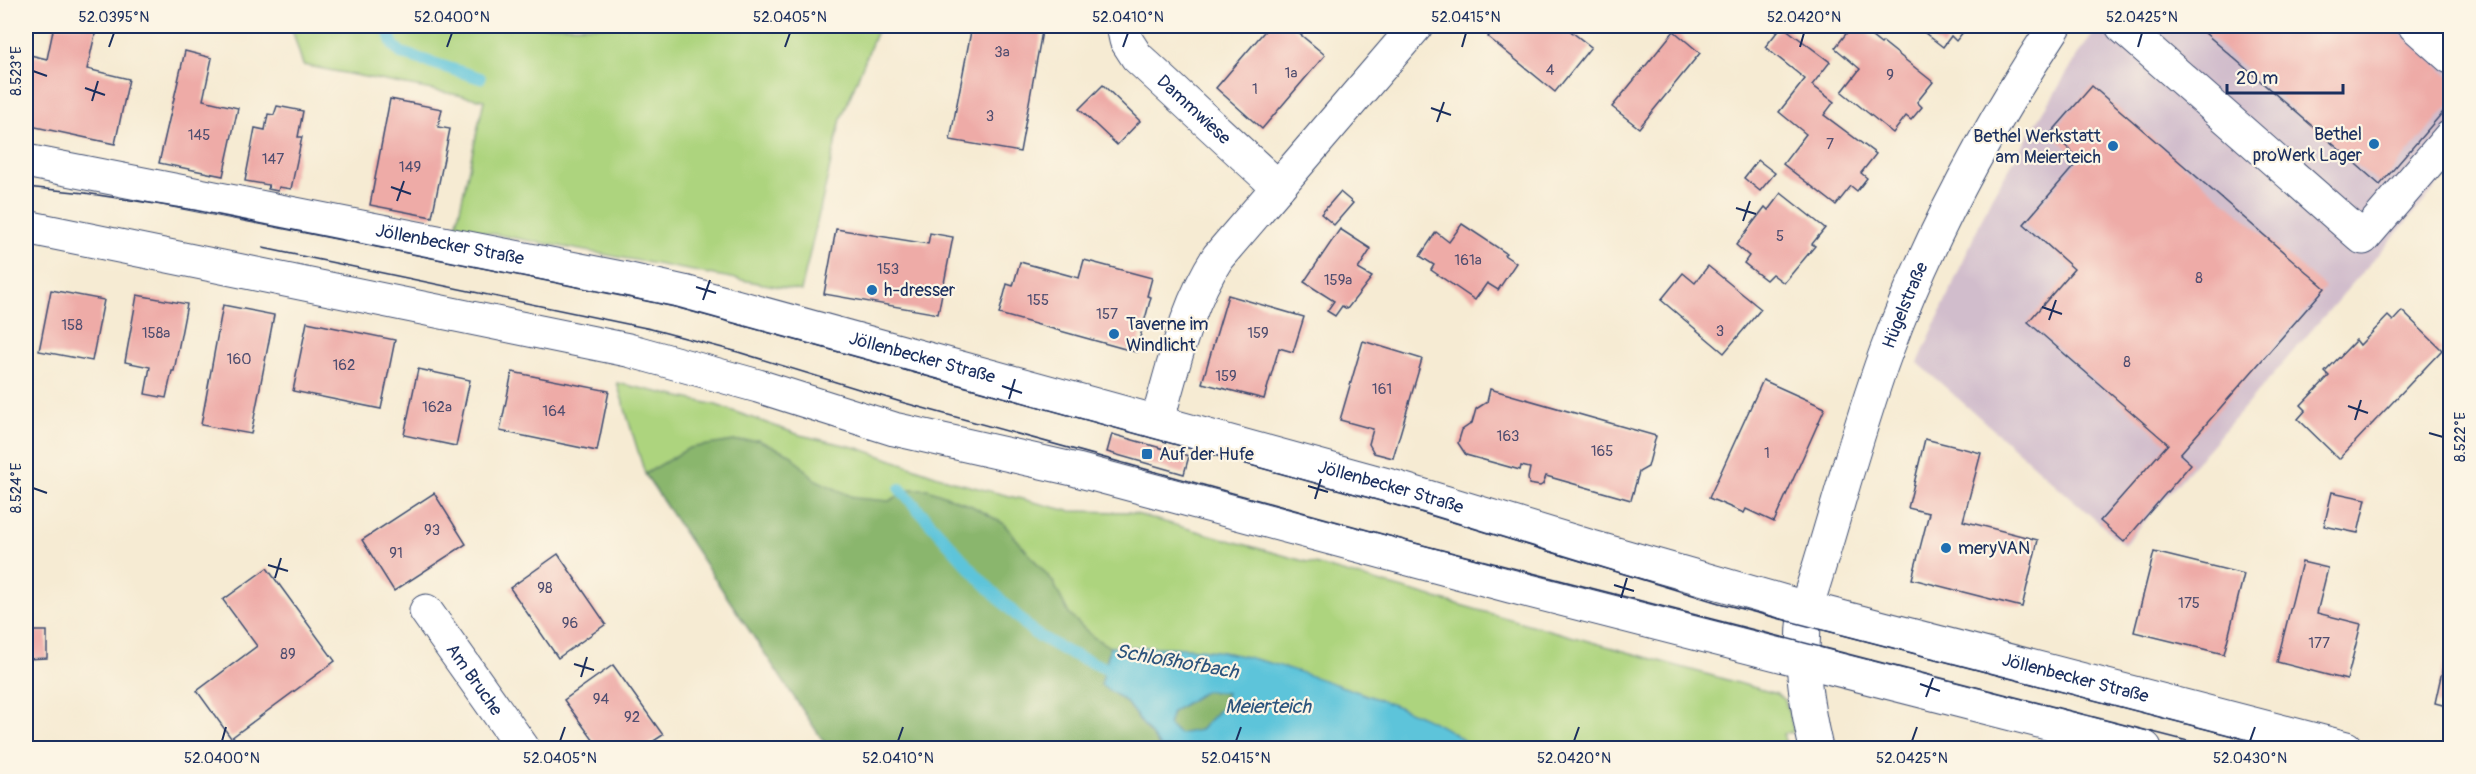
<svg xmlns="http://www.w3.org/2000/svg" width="2476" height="774" viewBox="0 0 2476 774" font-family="Pangolin,sans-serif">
<rect width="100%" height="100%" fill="#fcf5e5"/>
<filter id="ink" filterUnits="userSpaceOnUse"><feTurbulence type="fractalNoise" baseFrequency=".0167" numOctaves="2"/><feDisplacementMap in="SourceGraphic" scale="12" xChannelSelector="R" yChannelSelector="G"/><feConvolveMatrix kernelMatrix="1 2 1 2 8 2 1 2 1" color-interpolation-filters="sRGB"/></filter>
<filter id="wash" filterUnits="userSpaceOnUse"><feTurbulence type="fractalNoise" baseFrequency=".008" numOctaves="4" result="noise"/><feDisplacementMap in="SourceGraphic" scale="24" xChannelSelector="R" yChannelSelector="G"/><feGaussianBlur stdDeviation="1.35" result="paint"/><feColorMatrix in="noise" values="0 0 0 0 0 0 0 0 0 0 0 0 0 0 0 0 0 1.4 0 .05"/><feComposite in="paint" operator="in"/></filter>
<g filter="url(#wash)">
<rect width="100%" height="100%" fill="#f6ebd3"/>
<!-- industrial -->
<polygon fill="#d1bdcc" points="2100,26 2450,26 2450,172 2124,545 1918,363 1991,198 2081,50"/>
<!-- green -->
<g fill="#add47e" stroke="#64826e" stroke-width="1.5">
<polygon points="291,26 879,26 841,119 801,291 456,227 484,100 303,65"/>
<polygon points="617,383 716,405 800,435 858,448 958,483 1069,511 1129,512 1777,694 1785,700 1794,732 1783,734 1787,748 828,748 645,474"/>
</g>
<!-- forest -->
<g fill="#8ab66d" stroke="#527266" stroke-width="1.5">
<polygon points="758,440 790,454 814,479 855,498 889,501 911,489 928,489 972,506 1003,523 1053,582 1069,614 1093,637 1110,647 1102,685 1125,701 1161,748 828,748 645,474 689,448 734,441"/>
<polygon points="1205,691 1227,693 1222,707 1200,731 1179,734 1168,725 1172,712"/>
</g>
<!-- water -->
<path fill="#5dc4da" stroke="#3c7a9c" stroke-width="1.5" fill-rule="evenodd" d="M1110,647C1149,647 1189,646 1228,653C1275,662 1319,679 1364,694C1402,708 1444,722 1474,748H1161L1125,701L1101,685ZM1205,691L1227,693L1222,707L1200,730L1179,734L1168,725L1172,712Z"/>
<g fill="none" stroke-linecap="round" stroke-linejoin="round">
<!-- stream -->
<g stroke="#5dc4da" stroke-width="12">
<polyline points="386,26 393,45 401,53 480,78"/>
<polyline points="900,489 980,579 1034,633 1067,652 1105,668 1119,671"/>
</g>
</g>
<g id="blocks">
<!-- building -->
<g fill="#eeaba7">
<polygon points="54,26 97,26 87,69 129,79 115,144 26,125 26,54 47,59"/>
<polygon points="972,26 1043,26 1020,152 950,140"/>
<polygon points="1269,26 1290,26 1325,55 1262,129 1216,88"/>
<polygon points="1497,26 1564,26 1591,47 1555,92 1488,37"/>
<polygon points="1782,26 1830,62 1812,85 1834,102 1824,115 1876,154 1861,173 1867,178 1857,191 1851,186 1836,205 1783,164 1806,134 1779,112 1805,79 1765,47"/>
<polygon points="1852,26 1858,26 1881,44 1883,42 1933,82 1917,102 1922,107 1911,120 1906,116 1893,133 1842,92 1860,69 1835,48"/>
<polygon points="1916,26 1968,26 1956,41 1951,36 1943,47"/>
<polygon points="2197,26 2391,26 2450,77 2450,104 2380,185"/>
<polygon points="1674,31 1700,53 1639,128 1612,107"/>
<polygon points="185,51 212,58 203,100 238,108 223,176 159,163"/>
<polygon points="1103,85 1140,121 1117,145 1079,109"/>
<polygon points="2092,86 2325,288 2180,454 2191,464 2124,542 2100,521 2168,444 2028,322 2074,269 2024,224 2080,159 2051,133"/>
<polygon points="390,99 442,109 438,127 450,129 432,217 370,205"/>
<polygon points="277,106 303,111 298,137 302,137 291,189 279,187 278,191 268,189 269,185 245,181 255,128 265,130 268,114 274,115"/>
<polygon points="1758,160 1775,173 1760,191 1744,178"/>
<polygon points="1340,192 1353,203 1334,225 1321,214"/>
<polygon points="1781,193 1825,228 1812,244 1815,246 1784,283 1772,274 1766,280 1744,263 1749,256 1736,245 1765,207 1768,210"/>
<polygon points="1462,224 1506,253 1504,255 1516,263 1498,290 1487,283 1475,300 1431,270 1434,265 1420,256 1436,232 1449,242"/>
<polygon points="836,229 928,244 930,233 953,237 938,314 824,294"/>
<polygon points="1340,229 1371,249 1358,269 1372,277 1347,309 1342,306 1335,316 1327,311 1334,301 1304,282"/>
<polygon points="1084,260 1152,278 1147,296 1151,297 1136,352 999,314 1007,284 1013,286 1020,262 1079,278"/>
<polygon points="1708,266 1761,309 1724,353 1661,300 1683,273 1695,283"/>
<polygon points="51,290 104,300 92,361 39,351"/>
<polygon points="137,295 187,304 174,371 172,371 166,398 145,394 150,367 125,362"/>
<polygon points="1228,295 1304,317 1293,352 1279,348 1264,399 1202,383"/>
<polygon points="223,305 274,315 251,434 201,425"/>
<polygon points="2402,311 2442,350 2339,459 2298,419 2306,410 2301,405 2329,376 2325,372 2356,340 2360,345 2388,316 2393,321"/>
<polygon points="307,322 395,340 381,409 293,391"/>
<polygon points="1363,341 1422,359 1393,458 1374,453 1369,444 1373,429 1340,420"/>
<polygon points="418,369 470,380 456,446 404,435"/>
<polygon points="512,372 609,391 597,451 500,431"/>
<polygon points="1763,380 1825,408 1774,522 1746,509 1744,513 1709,498"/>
<polygon points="1490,389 1656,436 1648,467 1639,472 1631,500 1546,476 1543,484 1540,486 1529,484 1528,478 1530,468 1521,466 1520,470 1466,455 1458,443 1462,430 1472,423 1476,409 1487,402"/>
<polygon points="1112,434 1189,456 1184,474 1107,452"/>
<polygon points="1925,439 1981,453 1963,521 2038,540 2022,607 1912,579 1929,513 1908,508"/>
<polygon points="2332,492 2366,499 2358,533 2324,526"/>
<polygon points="434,493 466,544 394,591 362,540"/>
<polygon points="2154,552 2244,574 2224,654 2134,632"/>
<polygon points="558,554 606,624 558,658 510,588"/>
<polygon points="2302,562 2328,568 2317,613 2361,624 2347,680 2277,662"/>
<polygon points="267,568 335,661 231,738 197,691 257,646 223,600"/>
<polygon points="26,631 47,631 47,658 26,659"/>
<polygon points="2450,635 2450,707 2435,703"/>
<polygon points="613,665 663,735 643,748 599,748 564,700"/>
</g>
</g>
</g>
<g filter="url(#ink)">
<use href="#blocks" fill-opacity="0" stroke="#3c4b70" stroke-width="1.5"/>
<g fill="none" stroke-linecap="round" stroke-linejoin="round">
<!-- minor casing -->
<g stroke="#3c4b70" stroke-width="35">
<g id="minor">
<path id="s1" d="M1123,26L1126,40L1137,57L1278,187"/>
<polyline points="2122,26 2363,238 2450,137"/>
<polyline points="2415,26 2450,57"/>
<path d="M1157,422C1174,365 1186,306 1218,257L1416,26"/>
<path id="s2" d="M426,611L523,748"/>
<path id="s3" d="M1816,748C1805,701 1799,656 1806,608C1834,523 1855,436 1886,352C1929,236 1987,129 2055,26"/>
</g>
</g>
<!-- major casing -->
<g stroke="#3c4b70" stroke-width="35">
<g id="major">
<path id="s4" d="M26,161L626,279L684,292L1398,488L1592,547L1806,608L2346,748"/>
<polyline points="26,227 628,350 758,386 894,429 1077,470 1510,586 2145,748"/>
</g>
</g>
<!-- minor -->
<use href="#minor" stroke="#fff" stroke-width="33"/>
<!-- major -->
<use href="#major" stroke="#fff" stroke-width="33"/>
<!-- tram -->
<g stroke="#1b2f5e" stroke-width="1.5">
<polyline points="26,187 85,193 194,210 676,307 1424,513 1719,603 2279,748"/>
<polyline points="263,248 651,329 738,352 901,402 1415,543 2215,748"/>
</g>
</g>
</g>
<!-- ticks -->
<path fill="none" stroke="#1b2f5e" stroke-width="2" d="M109,47L114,33M447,47L452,33M785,47L790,33M1123,47L1128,33M1462,47L1466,33M1800,47L1804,33M2138,47L2142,33M33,71L47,76M85,88L105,95M92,101L98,81M1431,108L1451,115M1437,122L1444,102M391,187L411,194M397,201L404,181M1736,208L1756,214M1743,221L1750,201M696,287L716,293M703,300L710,280M2042,307L2062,314M2049,320L2056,300M1002,386L1022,393M1009,399L1015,379M2348,406L2368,413M2355,420L2361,400M2429,433L2443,437M1308,486L1328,492M33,488L47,493M1315,499L1321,479M268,565L288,571M275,578L281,558M1614,585L1634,591M1621,598L1627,578M574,664L594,670M581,677L587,657M1920,684L1940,691M1926,697L1933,678M222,741L226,727M560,741L565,727M898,741L903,727M1236,741L1241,727M1574,741L1579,727M1912,741L1917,727M2250,741L2255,727"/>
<!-- markers -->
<g fill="#1f6fb2" stroke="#fcf5e5" stroke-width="2">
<circle cx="2374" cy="144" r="6"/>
<circle cx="2113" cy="146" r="6"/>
<circle cx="872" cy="290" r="6"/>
<circle cx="1114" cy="334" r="6"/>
<rect x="1141" y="448" width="12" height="12" rx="3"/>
<circle cx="1946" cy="548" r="6"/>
</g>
<g text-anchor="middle" stroke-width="4.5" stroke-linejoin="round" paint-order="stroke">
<!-- number labels -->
<g font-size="15" fill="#504e70">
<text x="1002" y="57">3a</text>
<text x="1550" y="75">4</text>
<text x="1291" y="78">1a</text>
<text x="1890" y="80">9</text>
<text x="1255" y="94">1</text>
<text x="990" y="121">3</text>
<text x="199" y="140">145</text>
<text x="1830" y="149">7</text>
<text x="273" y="164">147</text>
<text x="410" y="172">149</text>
<text x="1780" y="241">5</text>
<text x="1468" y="265">161a</text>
<text x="888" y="274">153</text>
<text x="2199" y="283">8</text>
<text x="1338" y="285">159a</text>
<text x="1038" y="305">155</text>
<text x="1107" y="319">157</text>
<text x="72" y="330">158</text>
<text x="1720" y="336">3</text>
<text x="156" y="338">158a</text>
<text x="1258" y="338">159</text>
<text x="239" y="364">160</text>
<text x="2127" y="367">8</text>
<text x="344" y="370">162</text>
<text x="1226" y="381">159</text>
<text x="1382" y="394">161</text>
<text x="437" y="412">162a</text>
<text x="554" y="416">164</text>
<text x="1508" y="441">163</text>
<text x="1602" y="456">165</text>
<text x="1767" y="458">1</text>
<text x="432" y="535">93</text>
<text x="396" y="558">91</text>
<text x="545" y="593">98</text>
<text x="2189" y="608">175</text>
<text x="570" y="628">96</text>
<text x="2319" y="648">177</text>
<text x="288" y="659">89</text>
<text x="601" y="704">94</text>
<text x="632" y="722">92</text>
</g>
<!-- street labels -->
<g font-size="18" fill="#1b2f5e" stroke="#fcf5e5">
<text dy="6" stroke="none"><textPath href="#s1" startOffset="112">Dammwiese</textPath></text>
<text dy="6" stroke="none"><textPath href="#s4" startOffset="432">Jöllenbecker Straße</textPath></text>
<text dy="6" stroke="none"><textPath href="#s3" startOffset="460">Hügelstraße</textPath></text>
<text dy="6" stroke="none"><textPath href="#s4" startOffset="918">Jöllenbecker Straße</textPath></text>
<text dy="6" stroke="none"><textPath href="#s4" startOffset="1404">Jöllenbecker Straße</textPath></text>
<text dy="6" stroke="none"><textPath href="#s4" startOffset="2115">Jöllenbecker Straße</textPath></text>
<text dy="6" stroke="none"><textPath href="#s2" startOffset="84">Am Bruche</textPath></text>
</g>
<!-- poi labels -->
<g font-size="18" fill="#1b2f5e" stroke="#fcf5e5" text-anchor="start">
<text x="2362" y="140" text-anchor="end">Bethel<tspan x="2362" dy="21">proWerk Lager</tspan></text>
<text x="2101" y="142" text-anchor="end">Bethel Werkstatt<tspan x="2101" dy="21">am Meierteich</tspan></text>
<text x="884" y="296">h-dresser</text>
<text x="1126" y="330">Taverne im<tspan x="1126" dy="21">Windlicht</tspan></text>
<text x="1159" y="460">Auf der Hufe</text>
<text x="1958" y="554">meryVAN</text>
</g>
<!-- water labels -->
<g font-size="20" font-style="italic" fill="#2c547d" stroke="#fcf5e5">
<text transform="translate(1177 661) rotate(10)" y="7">Schloßhofbach</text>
<text x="1268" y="713">Meierteich</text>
</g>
</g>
<!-- margin -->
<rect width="2476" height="774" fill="none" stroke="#fcf5e5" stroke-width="66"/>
<!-- scale -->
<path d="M2227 84v9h116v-9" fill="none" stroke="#1b2f5e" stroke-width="3"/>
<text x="2236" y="84" font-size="18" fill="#1b2f5e" stroke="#fcf5e5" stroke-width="4.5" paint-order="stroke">20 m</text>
<rect x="33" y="33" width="2410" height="708" fill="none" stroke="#1b2f5e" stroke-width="2"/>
<g font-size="15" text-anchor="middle" fill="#1b2f5e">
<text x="114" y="22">52.0395°N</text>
<text x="452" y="22">52.0400°N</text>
<text x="790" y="22">52.0405°N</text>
<text x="1128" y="22">52.0410°N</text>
<text x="1466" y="22">52.0415°N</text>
<text x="1804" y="22">52.0420°N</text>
<text x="2142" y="22">52.0425°N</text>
<text transform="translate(16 71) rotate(-90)" y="5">8.523°E</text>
<text transform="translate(2460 437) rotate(-90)" y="5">8.522°E</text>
<text transform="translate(16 488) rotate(-90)" y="5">8.524°E</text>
<text x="222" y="763">52.0400°N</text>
<text x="560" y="763">52.0405°N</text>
<text x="898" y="763">52.0410°N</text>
<text x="1236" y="763">52.0415°N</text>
<text x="1574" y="763">52.0420°N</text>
<text x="1912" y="763">52.0425°N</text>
<text x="2250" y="763">52.0430°N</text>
</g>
</svg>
